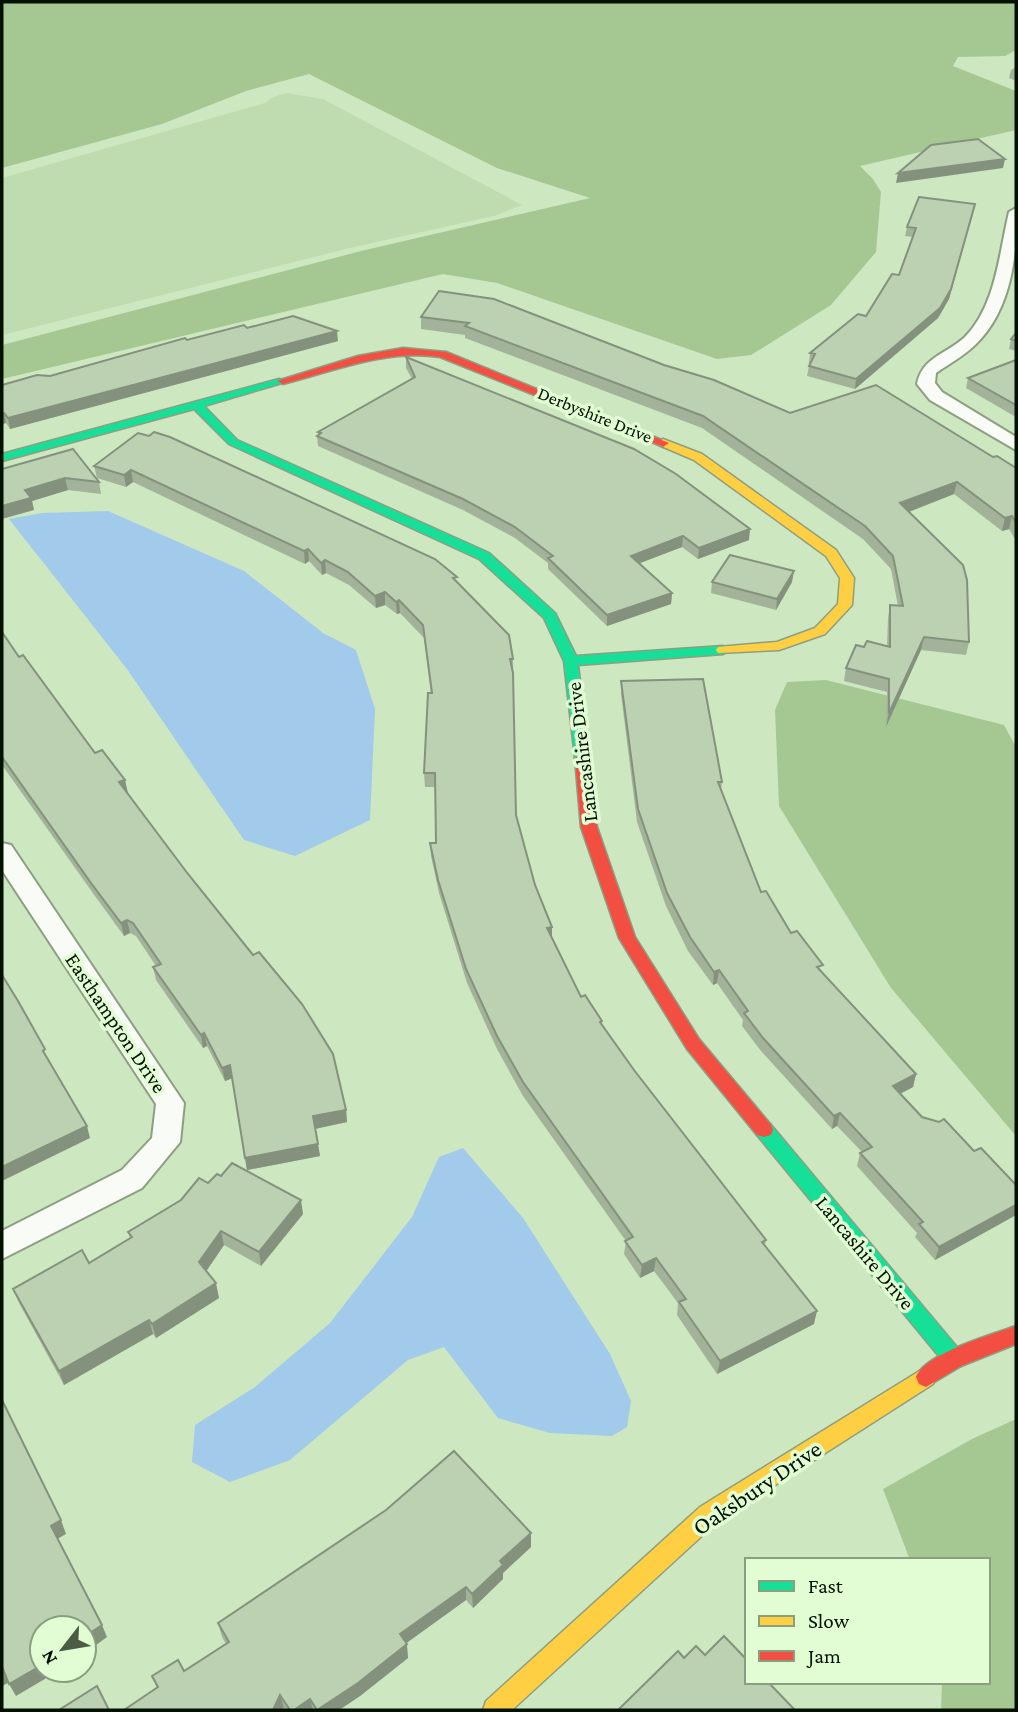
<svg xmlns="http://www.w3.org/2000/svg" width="1018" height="1712" viewBox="0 0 1018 1712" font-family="'Crimson Pro',serif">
<rect width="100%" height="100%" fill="#cde7c0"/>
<!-- green -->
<polygon fill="#bfdcb0" points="286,93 323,99 522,205 494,216 354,247 2,335 2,178 265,103 271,98"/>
<!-- forest -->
<g fill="#a5c893">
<polygon points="2,2 1016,2 1016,50 1005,56 958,57 953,66 1016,91 1016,130 860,166 873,179 881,192 876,252 831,305 751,355 717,359 497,283 443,274 2,379 2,345 361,251 590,198 497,168 309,74 246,91 162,124 2,168"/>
<polygon points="826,680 1004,725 1016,747 1016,1136 891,988 779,806 775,710 787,682"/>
<polygon points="1016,1419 1016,1710 941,1710 942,1682 988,1682 988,1560 910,1560 883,1489 972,1439"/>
</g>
<!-- water -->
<g fill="#a2caea">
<polygon points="108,511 244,571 323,633 356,650 375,709 370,820 295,856 244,840 127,669 9,519 42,513"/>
<polygon points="463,1148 523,1218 610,1354 631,1401 627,1427 612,1436 550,1433 498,1418 444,1347 408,1360 290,1460 230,1482 192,1462 195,1425 255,1387 330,1323 412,1217 439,1157"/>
</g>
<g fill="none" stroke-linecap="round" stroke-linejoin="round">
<!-- street casing -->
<g stroke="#8c9f81" stroke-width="4">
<g id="street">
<path d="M1016,208C1018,254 1011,310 976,344C965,355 949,364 936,373L935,383L942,392L1016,437V450L930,400L917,384C922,357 947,354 965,337C996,305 999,254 1009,212Z"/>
<polygon points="2,843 11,845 184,1103 180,1142 142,1188 2,1259 2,1231 122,1170 152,1138 156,1104 2,870"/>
</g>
</g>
<!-- fast casing -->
<g stroke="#8c9f81" stroke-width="3">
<g id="fast">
<polygon points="279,379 289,381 204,406 237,440 489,553 555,613 576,656 723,646 730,650 723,654 578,665 589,758 582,763 575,758 564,661 544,618 479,559 229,444 194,409 2,461 2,454"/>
<polygon points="764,1123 771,1125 961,1352 964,1359 961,1366 954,1368 947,1366 757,1135 755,1130 757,1125"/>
</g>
</g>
<!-- slow casing -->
<g stroke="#8c9f81" stroke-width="3">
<g id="slow">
<polygon points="663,439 702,454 836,550 854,578 852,605 825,634 779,650 718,653 716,650 718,647 777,642 815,628 838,604 840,578 826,556 694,460 659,445 657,443"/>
<polygon points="926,1367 933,1370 936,1377 933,1384 716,1523 512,1710 483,1710 486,1701 700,1507"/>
</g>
</g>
<!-- jam casing -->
<g stroke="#8c9f81" stroke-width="3">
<g id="jam">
<path d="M403,348L446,352L669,443L663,447L659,445L440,357C385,349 335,371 283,384L277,381L358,356Z"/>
<polygon points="582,753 589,758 597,827 635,937 699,1039 771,1125 773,1130 771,1135 764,1137 757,1135 687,1049 619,938 581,827 575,758"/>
<path d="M1016,1326V1344L961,1366L926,1387L919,1384L916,1377C926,1353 991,1335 1016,1326Z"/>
</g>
</g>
<!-- street -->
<use href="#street" fill="#f8fbf6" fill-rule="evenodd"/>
<!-- fast -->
<use href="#fast" fill="#16e098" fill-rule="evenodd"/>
<!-- slow -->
<use href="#slow" fill="#ffcf43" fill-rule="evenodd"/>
<!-- jam -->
<use href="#jam" fill="#f24e42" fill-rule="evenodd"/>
</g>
<!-- wall -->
<g fill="#a2b399">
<polygon points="1016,67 1016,81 1009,78 1011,70"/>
<polygon points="973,213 949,299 938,318 855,389 807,376 809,366 810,363 809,363 810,353 866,316 899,275 913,237 905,236 907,227"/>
<polygon points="439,291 790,413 993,457 1016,468 1016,541 1009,529 1002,531 954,494 909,512 969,642 966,655 921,650 886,727 887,692 844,681 846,668 864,647 887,647 888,618 890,605 898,606 891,569 863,539 702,428 465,338 465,335 421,329 421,317"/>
<polygon points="247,328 338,341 10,429 6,423 2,424 2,385 50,376 187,340"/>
<polygon points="1016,333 1016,351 1009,349 1011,339"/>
<polygon points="406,357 749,540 698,559 682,547 639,563 672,593 671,604 607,626 548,569 548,563 515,538 463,510 318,446 317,436 318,435 318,432 412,379 406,368"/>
<polygon points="1016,360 1016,417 966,388 968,378"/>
<polygon points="138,433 457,582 513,659 516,815 535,885 552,937 581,997 602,1021 602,1025 634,1070 766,1240 765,1245 814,1324 717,1374 677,1315 678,1303 654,1271 640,1278 624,1254 626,1241 523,1096 497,1049 467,983 439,893 431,856 430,843 436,843 435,787 425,787 424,773 431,693 424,638 400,613 397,614 385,605 376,608 349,585 326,573 322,575 309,561 305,564 133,482 126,487 97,478 94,466"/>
<polygon points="2,469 99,482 101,494 68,490 32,501 34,510"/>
<polygon points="712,582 792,582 776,610 711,593"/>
<polygon points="2,632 19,657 128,793 346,1110 347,1122 315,1129 320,1156 247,1170 232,1078 225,1081 207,1046 203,1048 156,980 153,967 156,966 136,936 130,933 124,936 95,896 2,765"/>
<polygon points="621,681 722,782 721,791 761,892 791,933 822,972 916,1074 913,1087 900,1094 922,1117 974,1151 1016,1185 1016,1215 935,1260 915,1237 917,1233 857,1166 860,1153 862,1152 837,1126 832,1129 761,1051 742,1026 743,1020 717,983 713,985 688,951 666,906 637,822 621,694"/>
<polygon points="208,1183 303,1214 261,1266 224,1245 206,1271 219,1298 156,1338 153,1334 64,1385 19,1303 13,1289 89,1263 130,1238 128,1232"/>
<polygon points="531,1547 503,1573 503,1579 473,1608 466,1600 406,1643 408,1658 360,1696 339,1710 285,1710 284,1708 282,1710 124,1710 157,1688 152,1676 184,1671 226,1644 222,1637 218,1623"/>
</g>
<!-- shaded-wall -->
<g fill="#84927d">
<polygon points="1005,159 1003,168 896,183 898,173"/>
<polygon points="975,204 949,299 938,318 855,389 856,379"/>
<polygon points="337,331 338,341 10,429 8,418"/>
<polygon points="2,413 4,413 6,423 2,424"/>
<polygon points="131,470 133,482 126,487 124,475"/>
<polygon points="65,478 68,490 32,501 34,510 2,519 2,506 25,490"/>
<polygon points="957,482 954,494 898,516 900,503"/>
<polygon points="1012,516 1009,529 1002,531 1005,518"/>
<polygon points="750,529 749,540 698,559 699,548"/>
<polygon points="683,536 682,547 630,567 631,556"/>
<polygon points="308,549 309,561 305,564 304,551"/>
<polygon points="325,560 326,573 322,575 321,563"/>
<polygon points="794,571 792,582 776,610 777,599"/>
<polygon points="385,592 385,605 376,608 375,596"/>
<polygon points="672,593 671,604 607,626 607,615"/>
<polygon points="399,600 400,613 397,614 396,602"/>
<polygon points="924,637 921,650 886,727 889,713"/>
<polygon points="125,780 128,793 122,795 119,782"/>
<polygon points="127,920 130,933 124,936 121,923"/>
<polygon points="552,927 552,941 547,928"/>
<polygon points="719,970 717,983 713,985 714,972"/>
<polygon points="204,1033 207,1046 203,1048 201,1035"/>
<polygon points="230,1065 233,1078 225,1081 222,1068"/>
<polygon points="916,1074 913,1087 890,1099 893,1086"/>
<polygon points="346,1110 347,1122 314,1129 313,1116"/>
<polygon points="840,1113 837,1126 832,1129 834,1116"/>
<polygon points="87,1126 90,1138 2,1181 2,1167"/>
<polygon points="318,1144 320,1156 247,1170 245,1158"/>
<polygon points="301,1200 303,1214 261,1266 259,1252"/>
<polygon points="1016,1205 1016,1215 935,1260 939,1247"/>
<polygon points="221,1231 224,1245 203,1276 199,1262"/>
<polygon points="656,1258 654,1271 640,1278 642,1265"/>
<polygon points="216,1283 219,1298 156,1338 152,1324"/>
<polygon points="817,1311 814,1324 717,1374 720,1361"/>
<polygon points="149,1320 153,1334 64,1385 59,1371"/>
<polygon points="61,1520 66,1534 57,1539 51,1526"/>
<polygon points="531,1533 531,1547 503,1573 503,1579 473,1608 472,1594 500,1561"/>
<polygon points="466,1587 466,1600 401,1647 400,1634"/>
<polygon points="102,1625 107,1637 84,1654 84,1637"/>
<polygon points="407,1644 408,1658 360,1696 339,1710 317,1710"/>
<polygon points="42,1665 42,1670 60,1670 16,1696 9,1684"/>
<polygon points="3,1669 10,1682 2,1686 2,1670"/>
<polygon points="280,1695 284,1708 282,1710 273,1710"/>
<polygon points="310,1699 313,1710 294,1710"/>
</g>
<!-- building -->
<g fill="#bcd0b2" stroke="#84927d" stroke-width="2">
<polygon points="978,139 1005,159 898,173 931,145"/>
<polygon points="919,197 975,204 951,289 940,308 856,379 809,366 815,354 810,353 858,314 866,316 892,274 899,275 916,228 907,227"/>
<polygon points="439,291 494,299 664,365 714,380 790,413 876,385 993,457 997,456 1016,468 1016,523 1012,516 1005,518 957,482 900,503 963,565 967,580 969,642 924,637 889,713 889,679 846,668 856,645 864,647 867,641 890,647 890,605 903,606 893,556 865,526 703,416 465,326 469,323 421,317"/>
<polygon points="293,316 337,331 8,418 4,413 2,413 2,385 37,375 50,376 185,338 187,340 244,325 247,328"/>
<polygon points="1016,333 1016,341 1011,339"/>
<polygon points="406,357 634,449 676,474 750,529 699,548 683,536 631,556 672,593 607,615 548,558 553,556 515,527 463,499 317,436 321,433 318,432 415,377"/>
<polygon points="1016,360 1016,405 968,378"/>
<polygon points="154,432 170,437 435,559 457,577 453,578 509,635 513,659 510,659 513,673 516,815 535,885 552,927 547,928 581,997 585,995 602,1021 600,1022 634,1070 766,1240 762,1242 817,1311 720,1361 679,1302 686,1299 656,1258 642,1265 625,1241 633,1237 523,1082 497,1036 466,969 438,880 430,843 436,843 435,773 424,773 428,693 432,693 423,625 399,600 396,602 385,592 375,596 348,572 325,560 321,563 308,549 304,551 131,470 124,475 94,466 138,433 149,436"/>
<polygon points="73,449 99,482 65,478 25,490 31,498 2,506 2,469"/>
<polygon points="730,555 794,571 777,599 712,582"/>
<polygon points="2,632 19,657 23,655 95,753 102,750 125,780 119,782 188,874 253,955 259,952 302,1004 333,1054 346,1110 313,1116 318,1144 245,1158 230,1065 222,1068 204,1033 201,1035 153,967 161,964 133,923 127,920 121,923 91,883 2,757"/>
<polygon points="703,679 722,782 718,782 761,892 766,891 791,933 797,931 823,965 817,967 916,1074 893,1086 922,1117 939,1122 944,1119 974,1151 981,1148 1016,1185 1016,1205 939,1247 919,1224 923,1222 860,1153 872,1147 840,1113 834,1116 763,1038 744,1013 748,1011 719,970 714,972 690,937 667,893 638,809 621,681"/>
<polygon points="2,975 18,1001 45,1049 43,1051 87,1126 2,1167"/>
<polygon points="232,1163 301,1200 259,1252 221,1231 199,1262 216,1283 152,1324 149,1320 59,1371 13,1289 82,1250 89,1263 132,1237 128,1232 181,1200 199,1178 208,1183 217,1174 221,1176"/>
<polygon points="2,1400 61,1520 51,1526 102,1625 84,1637 84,1628 42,1628 42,1665 9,1684 3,1669 2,1670"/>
<polygon points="454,1451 531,1533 500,1561 503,1565 472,1594 466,1587 400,1634 407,1644 358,1683 317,1710 310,1699 294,1710 290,1710 280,1695 273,1710 124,1710 158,1687 152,1676 178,1660 184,1671 229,1642 218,1623 386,1510"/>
<polygon points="724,1636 747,1660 747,1682 768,1682 795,1710 618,1710 678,1651 684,1658 696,1646 705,1655"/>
<polygon points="97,1686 109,1710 59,1710"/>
</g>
<g text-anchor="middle" stroke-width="7" stroke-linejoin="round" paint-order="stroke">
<!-- far-street labels -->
<g font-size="18" fill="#031100" stroke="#e2fdd4">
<text transform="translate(595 415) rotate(22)" y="6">Derbyshire Drive</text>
</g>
<!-- street labels -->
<g font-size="21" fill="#031100" stroke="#e2fdd4">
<text transform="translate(582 752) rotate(-97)" y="7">Lancashire Drive</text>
<text transform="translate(116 1023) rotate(56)" y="7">Easthampton Drive</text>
<text transform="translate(865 1253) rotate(50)" y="7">Lancashire Drive</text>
</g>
<!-- near-street labels -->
<g font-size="24" fill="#031100" stroke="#e2fdd4">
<text transform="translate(757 1488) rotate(-34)" y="8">Oaksbury Drive</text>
</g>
</g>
<!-- border -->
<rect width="1018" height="1712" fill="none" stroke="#031100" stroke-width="7"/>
<!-- legend -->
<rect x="745" y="1558" width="245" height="126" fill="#e2fdd4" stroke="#899f7f" stroke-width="2"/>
<rect x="759" y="1581" width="35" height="10" fill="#16e098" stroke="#899f7f" stroke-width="2"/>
<text x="808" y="1593" font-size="21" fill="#031100">Fast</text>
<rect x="759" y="1616" width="35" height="10" fill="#ffcf43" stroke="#899f7f" stroke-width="2"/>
<text x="808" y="1628" font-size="21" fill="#031100">Slow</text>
<rect x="759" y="1651" width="35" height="10" fill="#f24e42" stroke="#899f7f" stroke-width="2"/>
<text x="808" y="1663" font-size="21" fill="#031100">Jam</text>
<!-- north arrow -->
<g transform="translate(63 1649) rotate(239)"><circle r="33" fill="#e2fdd4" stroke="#899f7f" stroke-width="2"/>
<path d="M0-5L12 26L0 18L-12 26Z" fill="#4a5c43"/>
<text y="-10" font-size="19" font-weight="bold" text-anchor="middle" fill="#031100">N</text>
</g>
</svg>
